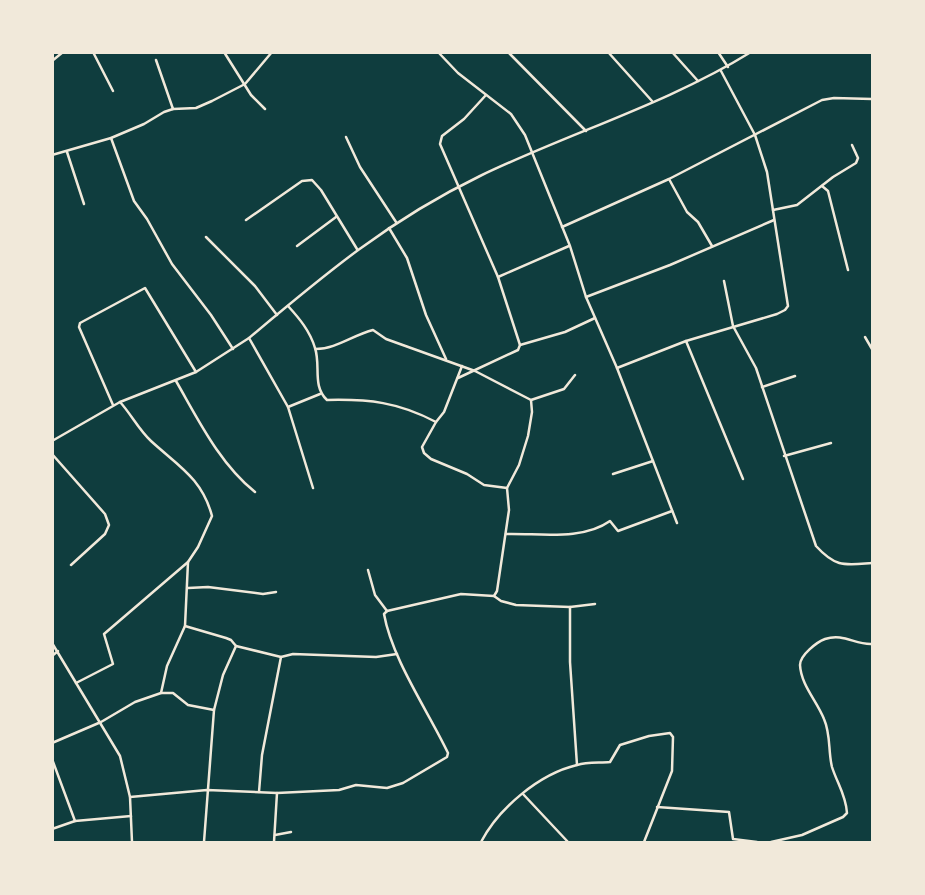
<svg xmlns="http://www.w3.org/2000/svg" width="925" height="895" viewBox="0 0 925 895" font-family="Figtree,sans-serif">
<rect width="100%" height="100%" fill="#0f3d3e"/>
<g fill="none" stroke-linecap="round" stroke-linejoin="round">
<!-- minor -->
<g stroke="#f1e9da" stroke-width="2.5">
<polyline points="93,52 113,91"/>
<polyline points="224,52 251,95 265,109"/>
<polyline points="438,52 458,73 511,114 525,135 570,246 586,297 617,368 677,523"/>
<polyline points="608,52 652,101"/>
<polyline points="672,52 698,81"/>
<polyline points="718,52 728,67"/>
<polyline points="509,53 586,131"/>
<polyline points="156,60 173,109"/>
<polyline points="52,61 63,52"/>
<polyline points="346,137 360,167 396,222"/>
<polyline points="111,138 134,201 147,219 172,264 211,315 233,349"/>
<polyline points="67,152 84,204"/>
<polyline points="52,155 111,138 144,124 164,112 173,109 196,108 212,101 245,84 272,52"/>
<polyline points="669,179 687,212 698,222 712,246"/>
<polyline points="822,186 828,191 848,270"/>
<polyline points="773,210 797,205 833,177 856,163 858,158 852,145"/>
<polyline points="246,220 302,181 312,180 321,190 357,249"/>
<polyline points="562,227 669,179 822,100 834,98 872,99"/>
<polyline points="389,228 407,258 426,315 446,359"/>
<polyline points="206,237 255,286 277,315"/>
<polyline points="297,246 336,217"/>
<polyline points="498,277 569,246"/>
<path d="M724,281L733,326L756,368L816,546C836,568 845,565 872,563"/>
<polyline points="586,297 670,265 774,220"/>
<path d="M288,306C299,318 310,331 315,348C321,366 312,386 327,400C369,399 398,402 436,422"/>
<polyline points="865,337 872,349"/>
<polyline points="249,338 288,407 313,488"/>
<polyline points="686,341 743,479"/>
<polyline points="520,345 565,332 595,318"/>
<path d="M316,349C336,349 353,335 373,330L386,339L475,371L531,400L564,389L575,375"/>
<polyline points="462,366 444,412 436,422 422,447 424,453 431,459 467,474 484,485 507,488"/>
<polyline points="617,368 686,341 777,314 785,310 788,306 767,172 755,135 721,71"/>
<polyline points="458,378 518,350 520,345 498,277 440,144 442,136 464,119 486,95"/>
<path d="M176,381C198,419 219,463 255,492"/>
<polyline points="762,387 795,376"/>
<path d="M120,402L196,372L249,338C325,274 389,220 480,176C569,133 667,104 751,52"/>
<polyline points="113,405 79,327 80,323 145,288 196,372"/>
<polyline points="288,407 320,394"/>
<path d="M52,441L120,402C131,414 139,430 151,441C177,465 202,478 212,516L198,547L188,562L104,634L113,664L76,683"/>
<polyline points="52,454 105,514 109,525 105,534 71,565"/>
<polyline points="784,456 831,443"/>
<polyline points="613,474 653,461"/>
<path d="M506,534C539,533 582,541 610,521L618,531L672,511"/>
<polyline points="368,570 375,595 387,611"/>
<polyline points="188,588 208,587 263,594 276,592"/>
<polyline points="494,596 497,591 509,510 507,488 519,465 528,436 532,412 531,400"/>
<polyline points="570,607 570,662 577,765"/>
<polyline points="387,611 461,594 494,596 501,601 516,605 570,607 595,604"/>
<polyline points="185,626 226,638 231,640 236,646 223,675 214,710 204,842"/>
<polyline points="52,643 120,756 130,797 132,842"/>
<polyline points="236,646 281,657 293,654 376,657 397,654"/>
<polyline points="52,656 58,651"/>
<polyline points="161,693 167,666 185,626 188,562"/>
<polyline points="52,743 101,722 135,702 161,693 173,693 188,705 214,710"/>
<polyline points="52,759 75,821"/>
<polyline points="259,792 262,755 281,657"/>
<polyline points="523,794 568,842"/>
<path d="M130,797L207,790L277,793L339,790L356,785L387,788L403,783L447,757L448,753C428,711 392,659 384,614L387,611"/>
<polyline points="657,807 729,812 733,839 757,842"/>
<polyline points="52,829 75,821 131,816"/>
<polyline points="275,835 291,832"/>
<polyline points="274,842 277,793"/>
<path d="M481,842C499,808 539,774 577,765C587,762 599,763 610,762L620,745L649,736L670,733L673,737L672,771L644,842"/>
<path d="M771,842L802,835L843,817L847,813C846,795 837,783 832,767C828,751 831,735 824,719C817,701 801,685 800,665C800,655 817,642 825,639C844,633 855,645 872,644"/>
</g>
</g>
<!-- border -->
<rect width="925" height="895" fill="none" stroke="#f1e9da" stroke-width="108"/>
</svg>
